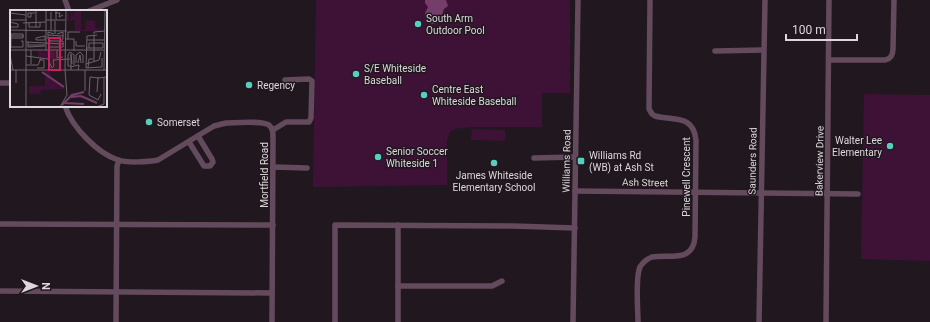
<svg xmlns="http://www.w3.org/2000/svg" width="930" height="322" viewBox="0 0 930 322" font-family="Roboto,sans-serif">
<rect width="100%" height="100%" fill="#20181e"/>
<!-- green -->
<g fill="#3e1236">
<polygon points="316,0 570,0 570,93 542,93 542,127 471,127 454,129 450,132 447,140 447,185 313,187"/>
<polygon points="864,94 930,95 930,261 861,259"/>
<polygon points="472,129 505,130 505,141 471,140"/>
</g>
<!-- water -->
<path fill="#753d6a" d="M425,0H446L448,6L444,9C441,16 443,23 432,24L426,19L425,13L428,7L425,3Z"/>
<g fill="none" stroke-linecap="round" stroke-linejoin="round">
<!-- minor -->
<g stroke="#644a5d" stroke-width="5.5">
<polyline points="65,0 69,11"/>
<polyline points="89,11 117,0"/>
<polyline points="715,51 763,50"/>
<path d="M829,60H885C891,59 893,55 893,49L894,0"/>
<polyline points="0,83 11,83"/>
<path d="M65,106C72,127 97,153 118,160C127,163 149,162 158,160L214,126L226,123C234,123 265,120 270,126C273,129 273,133 273,138L272,322"/>
<polyline points="273,130 286,122 309,122 311,118 312,81 309,79 285,80"/>
<polyline points="189,142 204,166 210,166 213,162 212,159 198,136"/>
<polyline points="534,158 575,157"/>
<polyline points="273,167 307,168"/>
<polyline points="575,191 858,194"/>
<polyline points="0,224 273,225"/>
<polyline points="398,286 492,286 502,281"/>
<polyline points="0,291 272,293"/>
<polyline points="116,322 117,166 119,160"/>
<polyline points="335,322 335,225 513,226 575,228"/>
<polyline points="398,322 398,225"/>
<polyline points="573,322 578,0"/>
<path d="M638,322C638,309 635,278 640,267C643,262 647,259 652,257C670,254 693,263 695,237L696,140C693,114 674,121 655,116L652,114L649,109L650,0"/>
<polyline points="759,322 765,0"/>
<polyline points="826,322 829,0"/>
</g>
</g>
<!-- markers -->
<g fill="#58cec0" stroke="#20181e" stroke-width="1.5">
<circle cx="418" cy="24" r="4"/>
<circle cx="356" cy="74" r="4"/>
<circle cx="249" cy="85" r="4"/>
<circle cx="424" cy="95" r="4"/>
<circle cx="149" cy="122" r="4"/>
<circle cx="890" cy="146" r="4"/>
<circle cx="378" cy="157" r="4"/>
<rect x="577" y="157" width="8" height="8" rx="2"/>
<circle cx="494" cy="163" r="4"/>
</g>
<g text-anchor="middle" stroke-width="3" stroke-linejoin="round" paint-order="stroke">
<!-- poi labels -->
<g font-size="10" fill="#ddd7dc" stroke="#20181e" text-anchor="start">
<text x="426" y="22">South Arm<tspan x="426" dy="12">Outdoor Pool</tspan></text>
<text x="364" y="72">S/E Whiteside<tspan x="364" dy="12">Baseball</tspan></text>
<text x="257" y="89">Regency</text>
<text x="432" y="93">Centre East<tspan x="432" dy="12">Whiteside Baseball</tspan></text>
<text x="157" y="126">Somerset</text>
<text x="882" y="144" text-anchor="end">Walter Lee<tspan x="882" dy="12">Elementary</tspan></text>
<text x="386" y="155">Senior Soccer<tspan x="386" dy="12">Whiteside 1</tspan></text>
<text x="589" y="159">Williams Rd<tspan x="589" dy="12">(WB) at Ash St</tspan></text>
<text x="494" y="179" text-anchor="middle">James Whiteside<tspan x="494" dy="12">Elementary School</tspan></text>
</g>
<!-- street labels -->
<g font-size="10" fill="#ddd7dc" stroke="#20181e">
<text transform="translate(566 161) rotate(-89)" y="4">Williams Road</text>
<text transform="translate(752 161) rotate(-89)" y="4">Saunders Road</text>
<text transform="translate(819 161) rotate(-89)" y="4">Bakerview Drive</text>
<text transform="translate(264 175) rotate(-90)" y="4">Mortfield Road</text>
<text transform="translate(686 177) rotate(-90)" y="4">Pinewell Crescent</text>
<text transform="translate(645 182) rotate(1)" y="4">Ash Street</text>
</g>
</g>
<!-- overview -->
<g transform="translate(10 10)">
<rect width="97" height="97" fill="#20181e"/>
<path d="M62,0L63,10L64,2L71,0V20H75L77,0L76,10L90,11L85,12V18L94,21H76V30L75,21H57L65,20V10L56,11L58,1L60,10ZM28,40H32L33,44L35,40L43,41L45,44V49L36,48V60V48L28,47ZM35,61H40L41,67L52,74L54,79L31,80L30,84H19V76H35Z" fill="#3e1236"/>
<path fill="none" stroke="#753d6a" stroke-width="2" d="M32,62L54,77M61,87L71,86L87,93M55,93L74,94M52,95L62,85L74,82"/>
<path fill="none" stroke="#6c646a" stroke-width="1" d="M16,0V60M18,0H95M26,0V17M36,0V40M46,0V10H55M41,2V20M0,3L16,5M21,3V7H18V3H25M45,3H50L49,7L53,5M0,10H16M36,10H45V24M0,12L8,14V17H0M13,13L36,12M19,13V17H30V12M0,20L57,21M0,24H13V28H0M47,24L53,22V29L50,31M84,24V22L95,21M38,25L53,26M84,25V52M87,25L77,26L76,58L92,57V48M1,26H14M35,26V30H26V28ZM55,29H64V41M58,29V22H70M77,30H95M39,31H53V37H39ZM41,31L38,29V22L44,24M66,31V36H75M16,32L54,34M18,32V37L35,36M18,35H35M1,37H13V31H11M1,38V24M76,38H93V33H79V38M0,40H94M47,40V48L53,47M0,45L3,60M16,46L38,49L42,58M66,53V45L70,42L73,45V53M68,53L70,45L71,53M21,54V40M76,54L89,50L91,42M16,55H28L31,48M60,56H58V45L60,42L64,45V55M60,57L69,55L68,60M27,58H34V50H29M42,58L44,56L43,50L60,49M78,58L79,49H83M0,60H97M55,60L56,0M61,60V44L62,54M94,60L95,0M89,68L80,67L79,85L88,90L91,84M6,73V60M75,81V60M87,82L88,68L97,67M16,97V60M50,97L57,85L55,60M87,97L94,94V68"/>
<path fill="#c32261" fill-opacity="0.15" stroke="#c32261" stroke-width="2" d="M39,28H50V60H39Z"/>
<rect width="97" height="97" fill="none" stroke="#ddd7dc" stroke-width="2"/>
</g>
<!-- north arrow -->
<g transform="translate(36 286) rotate(90)" stroke="#20181e" stroke-width="3" paint-order="stroke">
<path d="M0-3L7 15L0 10L-7 15Z" fill="#ddd7dc"/>
<text y="-6" font-size="11" font-weight="bold" text-anchor="middle" fill="#ddd7dc">N</text>
</g>
<!-- scale -->
<path d="M786 34v6h71v-6" fill="none" stroke="#ddd7dc" stroke-width="2"/>
<text x="792" y="34" font-size="12" fill="#ddd7dc" stroke="#20181e" stroke-width="3" paint-order="stroke">100 m</text>
</svg>
